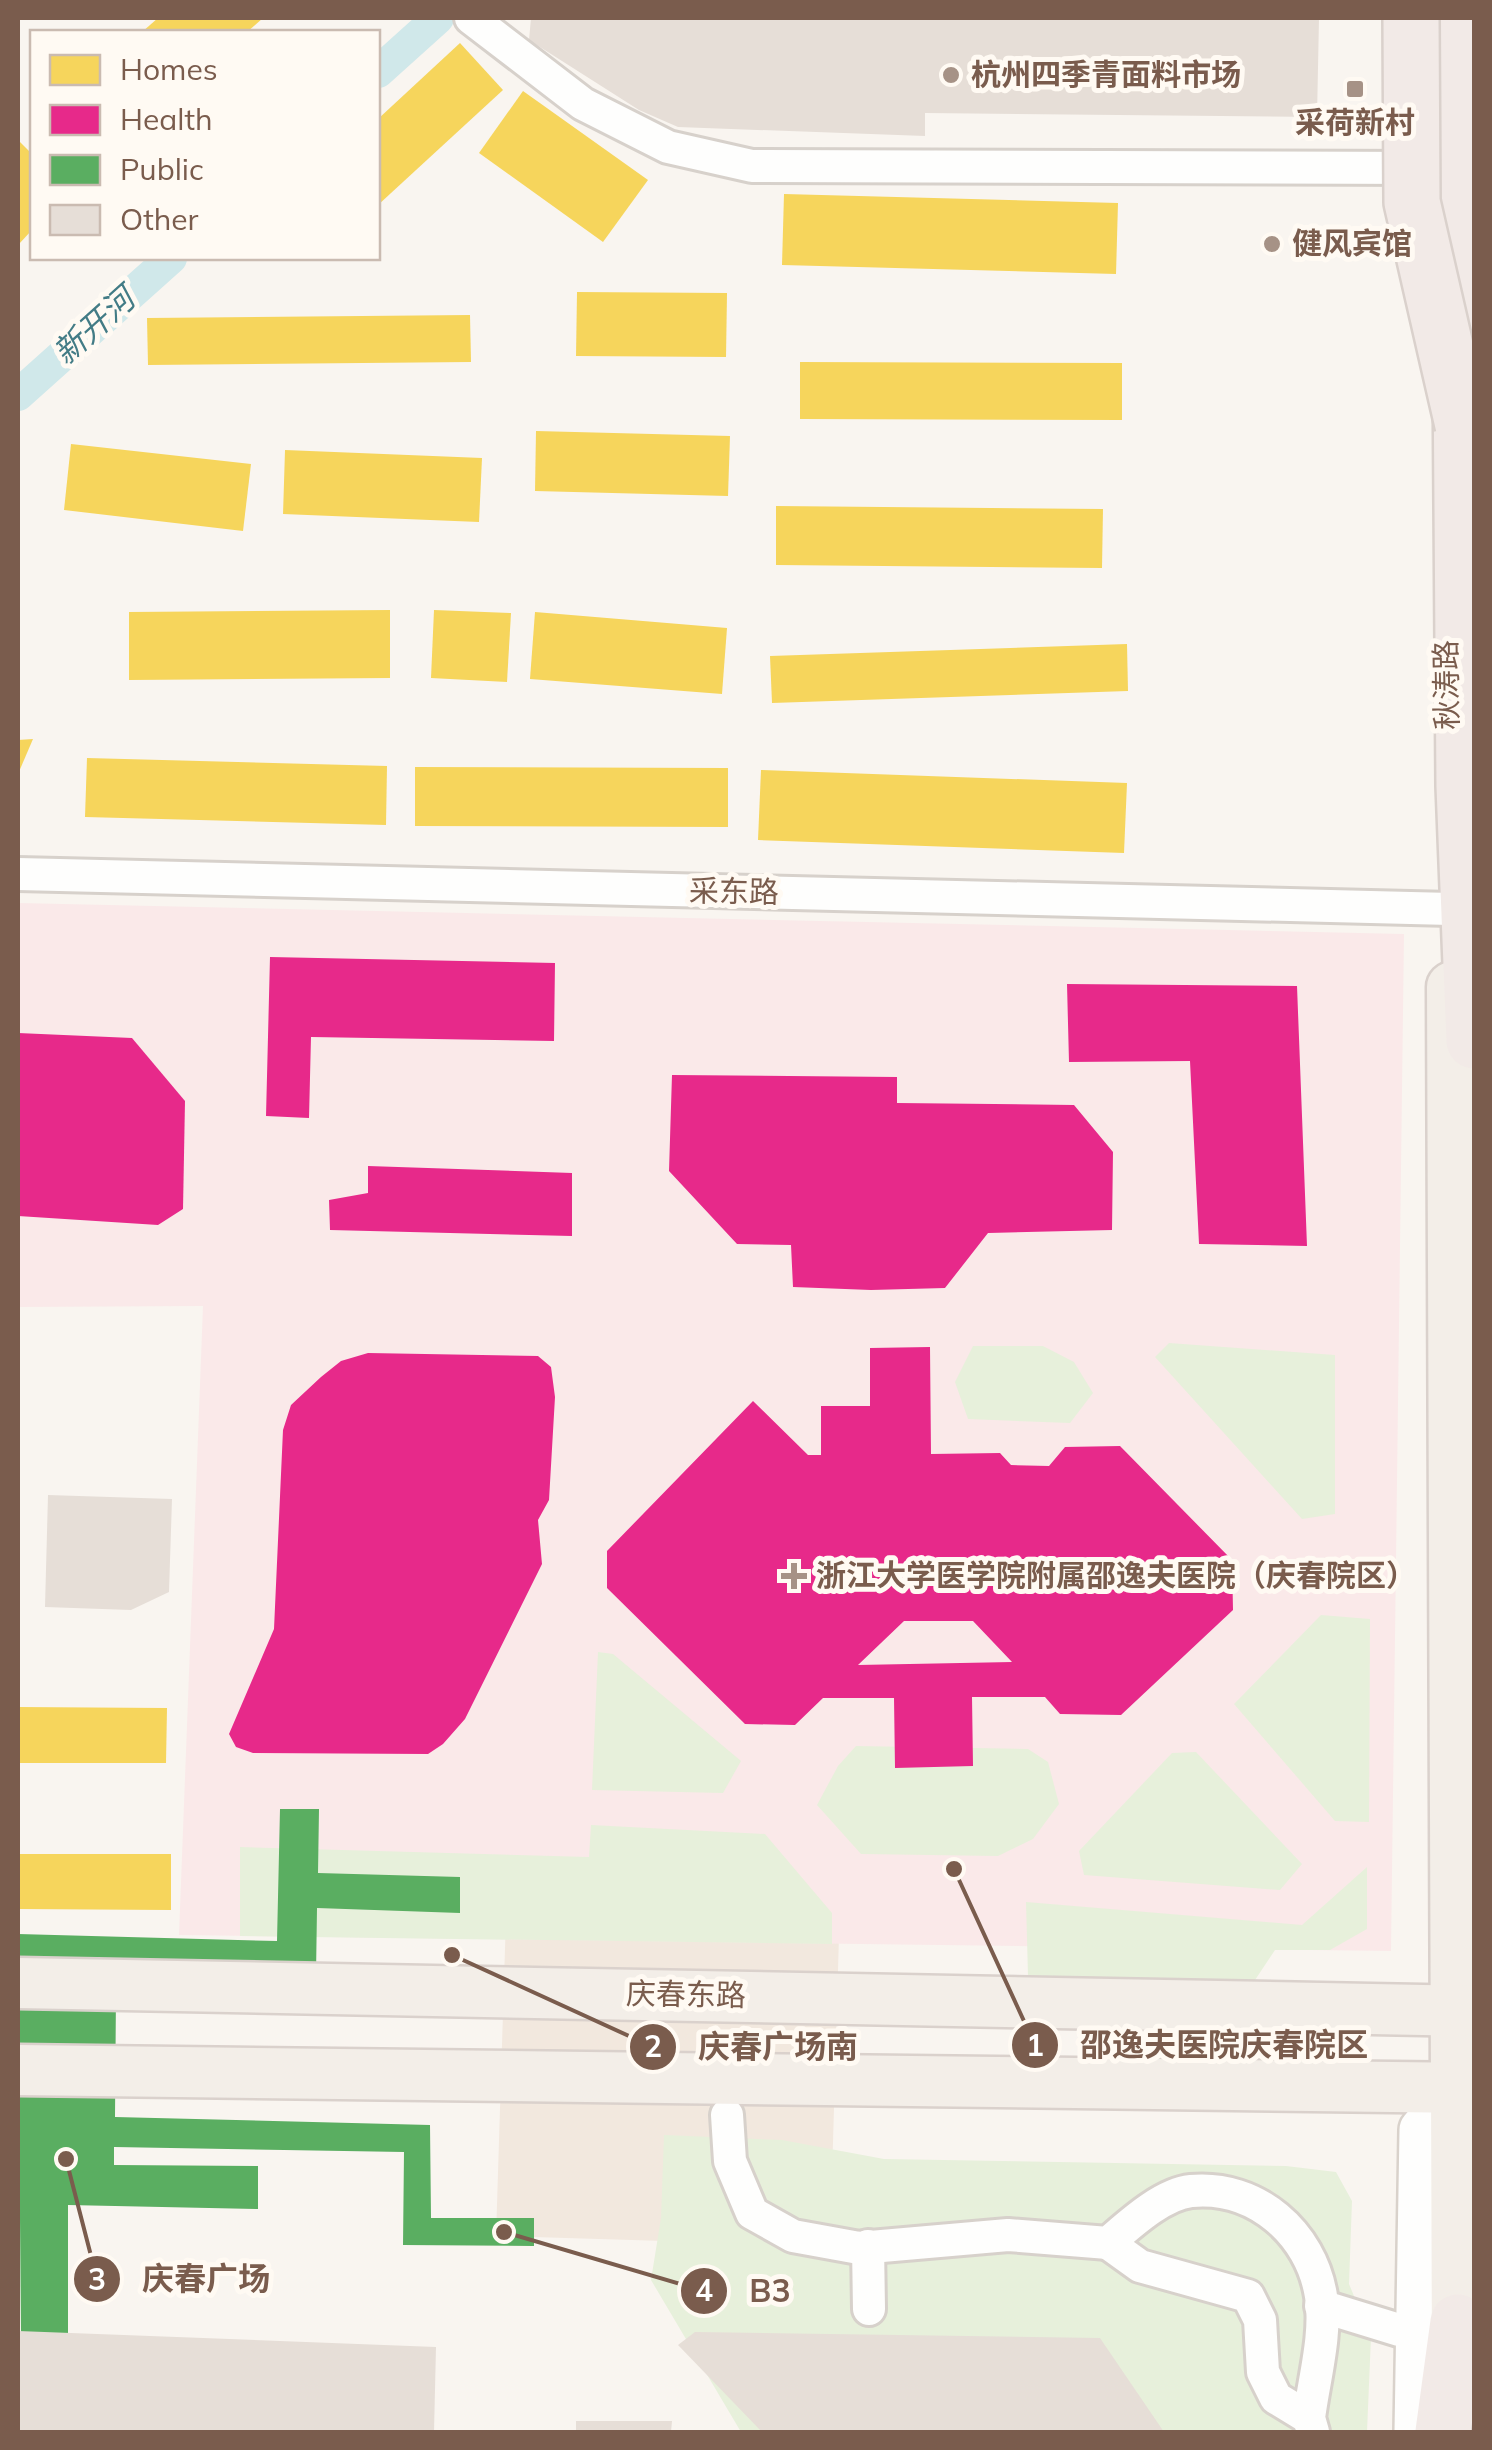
<svg xmlns="http://www.w3.org/2000/svg" width="1492" height="2450" viewBox="0 0 1492 2450" font-family="Mulish,'Noto Sans SC',sans-serif">
<rect width="100%" height="100%" fill="#f9f5f0"/>
<!-- residential -->
<polygon fill="#f2e8de" points="510,1788 843,1798 830,2246 496,2236"/>
<!-- medical -->
<polygon fill="#fae9e9" points="18,903 1404,934 1391,1951 179,1935 203,1306 18,1307"/>
<!-- green -->
<g fill="#e7f0db">
<polygon points="1169,1343 1335,1355 1335,1514 1302,1519 1155,1357"/>
<polygon points="973,1346 1043,1346 1074,1362 1093,1393 1070,1423 968,1419 955,1382"/>
<polygon points="1321,1615 1370,1619 1369,1822 1335,1821 1234,1704"/>
<polygon points="598,1652 613,1654 741,1761 723,1793 592,1790"/>
<polygon points="856,1746 1028,1749 1048,1762 1059,1804 1033,1839 998,1856 861,1854 817,1805 838,1766"/>
<polygon points="1196,1752 1302,1864 1280,1890 1084,1875 1079,1851 1172,1753"/>
<polygon points="591,1825 765,1834 832,1913 832,1944 240,1936 240,1847 589,1857"/>
<polygon points="1367,1867 1367,1929 1330,1950 1275,1950 1253,1983 1028,1976 1026,1902 1302,1925"/>
<polygon points="664,2135 782,2140 884,2159 1286,2166 1336,2172 1352,2201 1349,2284 1371,2337 1367,2432 741,2432 651,2280 661,2218"/>
</g>
<!-- homes -->
<g fill="#f6d55c">
<polygon points="158,18 263,18 247,32 142,32"/>
<polygon points="460,43 503,90 378,205 378,119"/>
<polygon points="523,91 648,180 603,242 479,153"/>
<polygon points="18,140 32,154 32,230 18,245"/>
<polygon points="784,194 1118,203 1116,274 782,265"/>
<polygon points="577,292 727,293 726,357 576,356"/>
<polygon points="470,315 471,362 148,365 147,318"/>
<polygon points="800,362 1122,363 1122,420 800,419"/>
<polygon points="536,431 730,436 728,496 535,491"/>
<polygon points="71,444 251,464 243,531 64,510"/>
<polygon points="285,450 482,458 479,522 283,514"/>
<polygon points="776,506 1103,509 1102,568 776,565"/>
<polygon points="390,610 390,678 129,680 129,612"/>
<polygon points="434,610 511,613 507,682 431,678"/>
<polygon points="535,612 727,628 722,694 530,679"/>
<polygon points="1127,644 1128,691 772,703 770,656"/>
<polygon points="33,739 18,774 18,740"/>
<polygon points="87,758 387,766 386,825 85,817"/>
<polygon points="415,767 728,768 728,827 415,826"/>
<polygon points="761,770 1127,783 1124,853 758,840"/>
<polygon points="18,1707 167,1708 166,1763 18,1763"/>
<polygon points="18,1854 171,1854 171,1910 18,1909"/>
</g>
<!-- health -->
<g fill="#e7298a" fill-rule="evenodd">
<polygon points="270,957 555,963 554,1041 311,1037 309,1118 266,1116"/>
<polygon points="1067,984 1297,986 1307,1246 1199,1244 1190,1061 1069,1062"/>
<polygon points="18,1033 132,1038 185,1101 183,1209 158,1225 18,1216"/>
<polygon points="672,1075 897,1077 897,1103 1074,1105 1113,1152 1112,1230 988,1233 945,1288 871,1290 793,1287 791,1245 737,1244 669,1171"/>
<polygon points="368,1166 572,1173 572,1236 330,1230 329,1200 368,1193"/>
<path d="M930,1347L931,1454L1000,1453L1011,1465L1049,1466L1065,1447L1120,1446L1232,1560L1233,1610L1121,1715L1060,1714L1045,1697H972L973,1766L895,1768L894,1698H823L795,1725L745,1724L607,1588V1551L753,1401L808,1455H821V1406H870V1348ZM904,1621H973L1012,1662L858,1665Z"/>
<polygon points="368,1353 538,1356 551,1367 555,1397 549,1500 538,1520 542,1564 465,1719 443,1744 428,1754 253,1753 236,1747 229,1734 274,1629 283,1430 291,1405 321,1377 341,1361"/>
</g>
<!-- public -->
<g fill="#5aae61">
<polygon points="280,1809 319,1809 318,1873 460,1877 460,1913 317,1908 316,1975 18,1968 18,1934 277,1941"/>
<polygon points="18,1989 116,1992 115,2117 430,2125 431,2218 534,2218 534,2246 403,2245 404,2152 114,2147 114,2165 258,2166 258,2209 68,2205 68,2333 21,2333"/>
</g>
<g fill="none" stroke-linecap="round" stroke-linejoin="round">
<!-- canal -->
<g stroke="#d0e8ea" stroke-width="32">
<polyline points="378,72 438,18"/>
<polyline points="18,395 171,258"/>
</g>
</g>
<!-- building -->
<g fill="#e6ded7">
<polygon points="531,18 1319,18 1317,117 925,113 925,136 678,127 639,110 529,40"/>
<polygon points="48,1495 172,1499 169,1592 131,1610 45,1607"/>
<polygon points="18,2331 436,2347 434,2432 18,2432"/>
<polygon points="695,2332 1100,2338 1164,2432 762,2432 678,2345"/>
<polygon points="576,2421 672,2421 671,2432 576,2432"/>
</g>
<g fill="none" stroke-linecap="round" stroke-linejoin="round">
<!-- street casing -->
<g stroke="#d7d1cb" stroke-width="38">
<g id="street">
<polyline points="471,18 583,104 668,147 752,166 1429,168"/>
<polyline points="18,874 1451,909"/>
<path d="M727,2115L730,2161L752,2213L793,2236L859,2248L1008,2235L1108,2243C1129,2225 1162,2194 1191,2191C1256,2185 1311,2233 1321,2296C1327,2334 1314,2379 1309,2418L1313,2432"/>
<polyline points="1108,2243 1140,2266 1248,2296 1260,2320 1263,2372 1276,2398 1309,2418"/>
<polyline points="868,2246 869,2309"/>
<polyline points="1321,2306 1399,2330"/>
</g>
</g>
<!-- secondary casing -->
<g stroke="#d9d2cb" stroke-width="50">
<polyline id="secondary" points="1417,2432 1422,2130 1457,2088"/>
</g>
<!-- primary casing -->
<g stroke="#dad1cc" stroke-width="55">
<g id="primary">
<polyline points="1452,987 1457,2362"/>
<polyline points="18,1983 1474,2011"/>
<polyline points="18,2070 1474,2088"/>
</g>
</g>
<!-- highway casing -->
<g stroke="#dad1cc" stroke-width="60">
<g id="highway">
<polyline points="1462,18 1459,85 1464,786 1474,1041"/>
<polyline points="1443,2432 1458,2322"/>
</g>
</g>
<!-- street -->
<use href="#street" stroke="#fefefd" stroke-width="32"/>
<!-- secondary -->
<use href="#secondary" stroke="#fefefd" stroke-width="45"/>
<!-- primary -->
<use href="#primary" stroke="#f3eee8" stroke-width="50"/>
<!-- highway -->
<use href="#highway" stroke="#f2eae7" stroke-width="55"/>
<!-- highway-bridge casing -->
<g stroke="#dad1cc" stroke-width="60" stroke-linecap="butt">
<polyline id="highway-bridge" points="1411,18 1412,202 1463,425"/>
</g>
<!-- highway-bridge -->
<use href="#highway-bridge" stroke="#f2eae7" stroke-width="55"/>
</g>
<!-- markers -->
<g fill="#a69286" stroke="#fffaf3" stroke-width="4">
<circle cx="951" cy="75" r="10"/>
<rect x="1345" y="79" width="20" height="20" rx="5"/>
<circle cx="1272" cy="244" r="10"/>
<path d="M789 1561h10v10h10v10h-10v10h-10v-10h-10v-10h10z"/>
</g>
<g text-anchor="middle" stroke-width="10" stroke-linejoin="round" paint-order="stroke">
<!-- poi labels -->
<g font-size="30" font-weight="bold" fill="#7a5c4d" stroke="#fffaf3" text-anchor="start">
<text x="971" y="85">杭州四季青面料市场</text>
<text x="1355" y="133" text-anchor="middle">采荷新村</text>
<text x="1292" y="254">健风宾馆</text>
<text x="816" y="1586">浙江大学医学院附属邵逸夫医院（庆春院区）</text>
</g>
<!-- street labels -->
<g font-size="30" fill="#7a5c4d" stroke="#fffaf3">
<text transform="translate(1447 685) rotate(-91)" y="10">秋涛路</text>
<text transform="translate(734 892) rotate(1)" y="10">采东路</text>
<text transform="translate(686 1995) rotate(1)" y="10">庆春东路</text>
</g>
<!-- water labels -->
<g font-size="32" font-style="italic" fill="#437c86" stroke="#fffaf3">
<text transform="translate(94 326) rotate(-42)" y="11">新开河</text>
</g>
</g>
<!-- callouts -->
<path fill="none" stroke="#7a5c4d" stroke-width="4" d="M954 1869L1035 2045M452 1955L653 2047M66 2159L97 2279M504 2232L704 2291"/>
<g fill="#7a5c4d" stroke="#fffaf3" stroke-width="4">
<circle cx="954" cy="1869" r="10"/>
<circle cx="452" cy="1955" r="10"/>
<circle cx="66" cy="2159" r="10"/>
<circle cx="504" cy="2232" r="10"/>
<circle cx="1035" cy="2045" r="25"/>
<circle cx="653" cy="2047" r="25"/>
<circle cx="97" cy="2279" r="25"/>
<circle cx="704" cy="2291" r="25"/>
</g>
<g font-size="30" text-anchor="middle" font-weight="bold" fill="#fff">
<text x="1035" y="2056">1</text>
<text x="653" y="2057">2</text>
<text x="97" y="2290">3</text>
<text x="704" y="2301">4</text>
</g>
<g font-size="32" text-anchor="middle" font-weight="bold" fill="#7a5c4d" stroke="#fffaf3" stroke-width="10" stroke-linejoin="round" paint-order="stroke">
<text x="1224" y="2056">邵逸夫医院庆春院区</text>
<text x="778" y="2058">庆春广场南</text>
<text x="206" y="2290">庆春广场</text>
<text x="770" y="2302">B3</text>
</g>
<!-- border -->
<rect width="1492" height="2450" fill="none" stroke="#7a5c4d" stroke-width="40"/>
<!-- legend -->
<rect x="30" y="30" width="350" height="230" fill="#fffaf3" stroke="#cabbb1" stroke-width="2.5"/>
<rect x="50" y="55" width="50" height="30" fill="#f6d55c" stroke="#cabbb1" stroke-width="2.5"/>
<text x="120" y="80" font-size="30" fill="#7a5c4d">Homes</text>
<rect x="50" y="105" width="50" height="30" fill="#e7298a" stroke="#cabbb1" stroke-width="2.5"/>
<text x="120" y="130" font-size="30" fill="#7a5c4d">Health</text>
<rect x="50" y="155" width="50" height="30" fill="#5aae61" stroke="#cabbb1" stroke-width="2.5"/>
<text x="120" y="180" font-size="30" fill="#7a5c4d">Public</text>
<rect x="50" y="205" width="50" height="30" fill="#e6ded7" stroke="#cabbb1" stroke-width="2.5"/>
<text x="120" y="230" font-size="30" fill="#7a5c4d">Other</text>
</svg>
